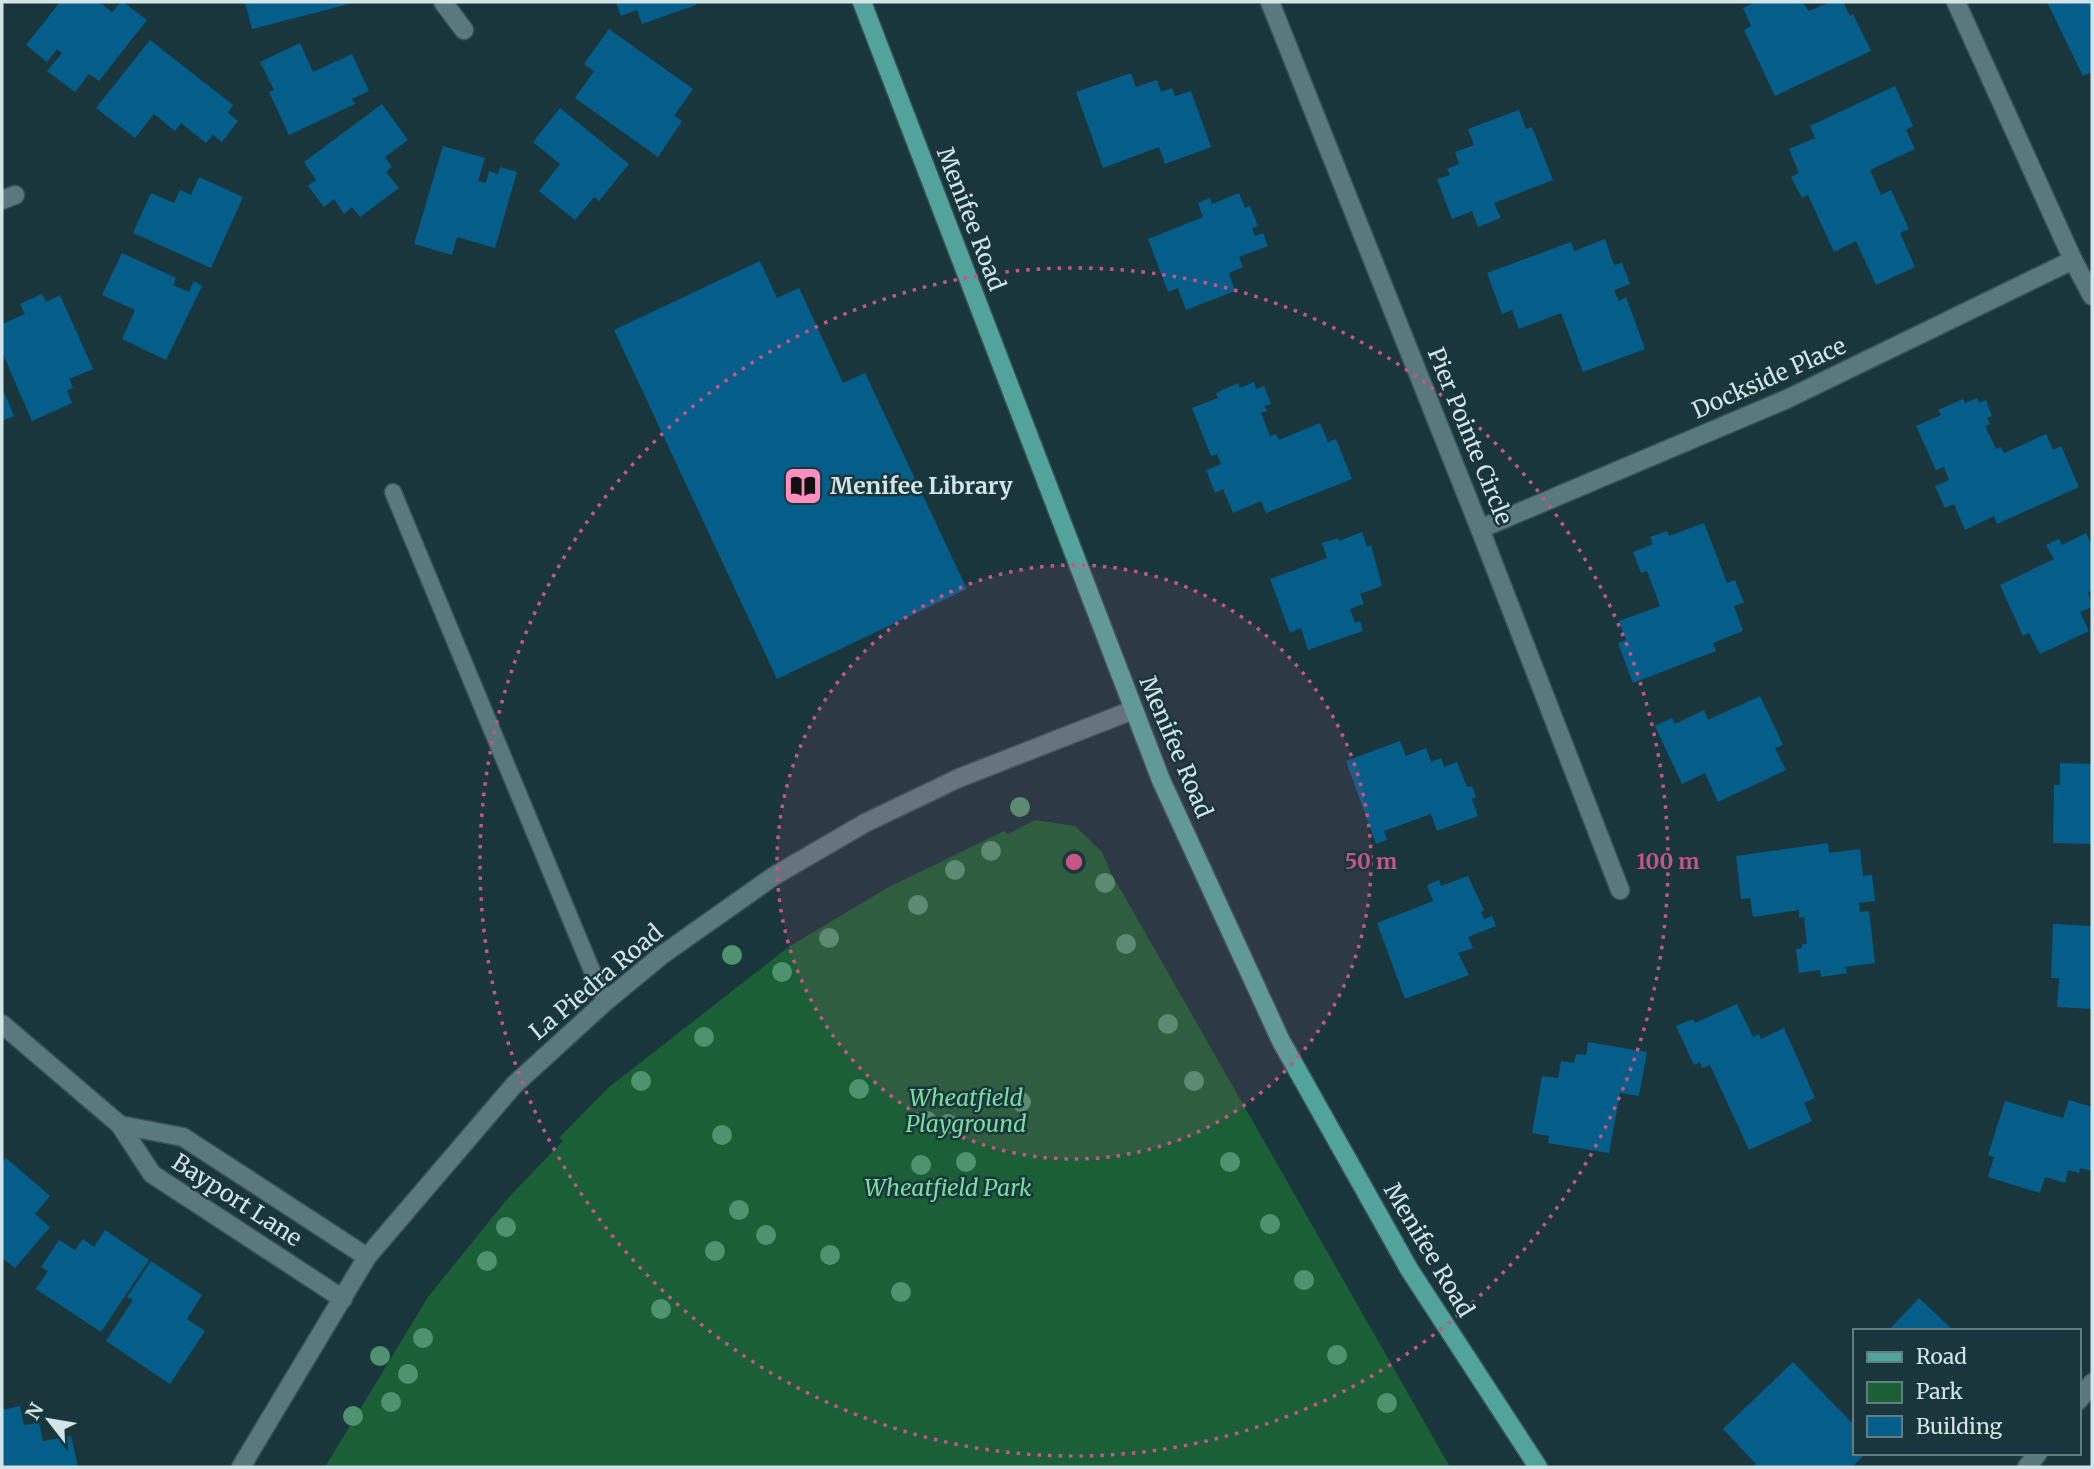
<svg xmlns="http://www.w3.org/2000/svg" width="2094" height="1469" viewBox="0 0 2094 1469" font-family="Merriweather,serif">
<rect width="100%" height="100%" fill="#18363c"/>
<!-- green -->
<polygon fill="#1a5f36" points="1035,820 1075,826 1102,852 1110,871 1450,1467 325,1467 428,1297 508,1198 563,1141 559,1138 609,1087 790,946 887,888 1004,831 1008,834"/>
<!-- building -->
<g fill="#055e8a">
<polygon points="60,2 99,2 112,12 121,2 123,2 147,20 99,81 89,74 75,92 47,71 62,53 57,49 47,62 26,45"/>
<polygon points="245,2 349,2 349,4 252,29"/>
<polygon points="616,2 695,2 696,5 642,24 637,10 621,16"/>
<polygon points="1756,2 1802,2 1809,11 1830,2 1843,2 1850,16 1853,14 1871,51 1775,96 1744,30 1751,26 1743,8"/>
<polygon points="2047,2 2092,2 2092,72 2083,76"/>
<polygon points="609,29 693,89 674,116 682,121 658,157 575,98 594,71 584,64"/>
<polygon points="150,40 233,105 228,113 238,121 222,142 213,135 206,143 181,123 175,131 154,114 135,138 96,108"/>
<polygon points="300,43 313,72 352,54 369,91 352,99 355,104 289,135 269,92 274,90 260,62"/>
<polygon points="1131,73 1136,87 1157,80 1161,92 1172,88 1175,96 1191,91 1211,147 1165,164 1159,147 1103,168 1076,92"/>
<polygon points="1895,86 1913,126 1906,130 1915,149 1870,170 1881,195 1891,190 1909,229 1900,233 1915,267 1876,285 1856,241 1834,252 1808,195 1802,198 1791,177 1799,173 1789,149 1815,138 1810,126"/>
<polygon points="382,104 408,140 385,157 392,167 386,172 399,188 360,217 352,207 344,214 334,199 324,207 308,186 316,180 304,162"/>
<polygon points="560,108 629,164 599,201 594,197 575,220 539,191 560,164 533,142"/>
<polygon points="1519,110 1526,129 1532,127 1553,180 1494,203 1501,218 1478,227 1472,211 1452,219 1437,179 1450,175 1447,169 1459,164 1455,152 1474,145 1468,129"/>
<polygon points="443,146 485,158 478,181 486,183 489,171 498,174 500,167 517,172 495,248 457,237 452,255 414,244"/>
<polygon points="199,177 243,197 211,268 133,233 151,193 174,203 180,190 191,195"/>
<polygon points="1239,193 1245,208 1250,206 1258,226 1252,228 1255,236 1263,233 1268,246 1239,257 1243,267 1229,273 1235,291 1186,310 1178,288 1168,292 1148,239 1203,217 1198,203 1210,198 1212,204"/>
<polygon points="1605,239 1614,265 1622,263 1630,284 1614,290 1619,301 1626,297 1645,349 1583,372 1561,313 1519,329 1512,310 1502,314 1487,273 1571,242 1574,251"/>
<polygon points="122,253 176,278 173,285 189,292 194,281 202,286 166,360 122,339 135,310 102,295"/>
<polygon points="760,261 777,298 799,288 843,383 865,373 967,589 777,679 614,330"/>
<polygon points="42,294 46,302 60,295 93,369 69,379 73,388 67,390 72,403 32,421 2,352 2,324 25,314 20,304"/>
<polygon points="1254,382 1256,389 1264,386 1271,404 1264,406 1267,411 1261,413 1270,436 1276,434 1279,440 1320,423 1328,442 1336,439 1352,479 1266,513 1261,501 1233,513 1223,489 1215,493 1206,470 1221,464 1217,454 1211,456 1192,408 1218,398 1216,393 1238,383 1240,388"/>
<polygon points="2,387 14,416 2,421"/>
<polygon points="1977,398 1979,403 1986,400 1992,416 1987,418 1990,424 1985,426 1996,449 2001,447 2004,453 2046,434 2053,450 2061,446 2079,487 1997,524 1994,516 1965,530 1954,504 1945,508 1935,486 1949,480 1944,467 1936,470 1916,426 1941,415 1938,410 1963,399 1965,403"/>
<polygon points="1704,523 1727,583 1735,580 1744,603 1734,606 1743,631 1713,643 1716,651 1633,683 1618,643 1626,640 1619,621 1660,606 1647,571 1641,573 1633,552 1653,544 1650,537 1667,531 1669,536"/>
<polygon points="1362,532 1367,547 1371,545 1382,586 1360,594 1364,604 1350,609 1355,623 1360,621 1363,631 1308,650 1301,628 1290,633 1270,579 1327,558 1322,543 1338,538 1339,541"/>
<polygon points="2086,533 2092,546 2092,591 2088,592 2092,607 2080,612 2089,631 2040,654 2029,633 2023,636 2000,585 2054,559 2046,545 2059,539 2062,545"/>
<polygon points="1760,696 1783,745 1775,748 1786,770 1718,802 1705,773 1682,784 1655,726 1672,718 1675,724 1704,710 1708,720"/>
<polygon points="1400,741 1406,756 1426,748 1431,762 1441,758 1444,767 1457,762 1467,787 1472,786 1476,797 1472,799 1478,816 1437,831 1431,814 1384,831 1387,840 1376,844 1346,761"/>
<polygon points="2060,763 2092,764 2092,844 2053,843 2054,785 2060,785"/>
<polygon points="1828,843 1829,853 1860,849 1863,876 1872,875 1875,901 1859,903 1860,912 1869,911 1875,963 1845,967 1847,973 1821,977 1820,970 1799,973 1796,949 1802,948 1802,944 1807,944 1804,917 1799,918 1799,910 1753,917 1750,898 1741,899 1736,856"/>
<polygon points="1468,876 1484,910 1481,912 1484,919 1492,916 1496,926 1468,937 1473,948 1458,953 1469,975 1405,999 1377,923 1433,901 1427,885 1439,880 1441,886"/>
<polygon points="2053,924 2092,926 2092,1009 2057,1007 2059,978 2051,978"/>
<polygon points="1737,1004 1753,1037 1759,1034 1761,1039 1784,1028 1815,1098 1804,1103 1812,1121 1749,1150 1710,1065 1702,1068 1700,1062 1694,1065 1676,1026 1693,1019 1695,1023"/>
<polygon points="1588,1042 1647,1052 1639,1096 1620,1093 1609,1153 1548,1143 1549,1136 1532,1133 1542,1076 1558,1078 1561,1061 1574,1063 1576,1054 1586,1055"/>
<polygon points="2069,1100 2092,1107 2092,1171 2080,1168 2079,1173 2068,1170 2065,1183 2045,1177 2040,1193 1988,1177 1994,1157 1988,1155 2005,1101 2063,1118"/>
<polygon points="6,1158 50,1196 35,1214 50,1227 15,1268 2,1258 2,1163"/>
<polygon points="105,1230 149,1260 101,1332 36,1289 48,1271 41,1267 59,1240 75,1250 83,1239 94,1247"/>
<polygon points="151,1261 202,1295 187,1319 205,1331 170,1384 106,1341 133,1300 127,1297"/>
<polygon points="1919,1298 1954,1331 1888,1331"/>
<polygon points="1793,1362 1854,1425 1854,1453 1866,1453 1852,1467 1753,1467 1756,1464 1723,1429"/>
<polygon points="20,1406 24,1425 39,1423 43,1441 71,1436 78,1467 2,1467 2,1410"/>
</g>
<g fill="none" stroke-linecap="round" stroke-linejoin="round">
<!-- service casing -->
<g stroke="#375156" stroke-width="19">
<polyline id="service" points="393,492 605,1002"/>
</g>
<!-- minor casing -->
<g stroke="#375156" stroke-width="21">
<g id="minor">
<polyline points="443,2 464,30"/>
<polyline points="1270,2 1480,529 1620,890"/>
<polyline points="1956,2 2073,260 2092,296"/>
<polyline points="2,200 15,195"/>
<polyline points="1480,529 1787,399 2073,260"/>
<polyline points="2,1024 120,1125 152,1174 343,1299"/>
<polyline points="120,1125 183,1137 367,1257"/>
<polyline points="2078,1401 2092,1383"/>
<polyline points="2027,1467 2038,1453"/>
</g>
</g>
<!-- tertiary casing -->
<g stroke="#375156" stroke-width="21">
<polyline id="tertiary" points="241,1467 367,1257 514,1085 605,1002 662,955 774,876 865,823 959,778 1133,710"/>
</g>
<!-- primary casing -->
<g stroke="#375156" stroke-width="21">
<polyline id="primary" points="862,2 1161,780 1281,1041 1409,1269 1538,1467"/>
</g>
<!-- service -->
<use href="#service" stroke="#5a797f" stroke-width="16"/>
<!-- minor -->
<use href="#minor" stroke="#5a797f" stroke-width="18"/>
<!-- tertiary -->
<use href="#tertiary" stroke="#5a797f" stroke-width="18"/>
<!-- primary -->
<use href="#primary" stroke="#52a39b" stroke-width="18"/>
</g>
<!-- trees -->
<g fill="#4e9270">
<circle cx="1020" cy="807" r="10"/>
<circle cx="991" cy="851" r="10"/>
<circle cx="955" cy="870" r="10"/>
<circle cx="1105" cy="883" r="10"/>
<circle cx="918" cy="905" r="10"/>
<circle cx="829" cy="938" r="10"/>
<circle cx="1126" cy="944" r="10"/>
<circle cx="732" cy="955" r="10"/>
<circle cx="782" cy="972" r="10"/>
<circle cx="1168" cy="1024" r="10"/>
<circle cx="704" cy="1037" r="10"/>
<circle cx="641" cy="1081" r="10"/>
<circle cx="1194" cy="1081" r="10"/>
<circle cx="859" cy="1089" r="10"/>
<circle cx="1021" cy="1102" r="10"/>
<circle cx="927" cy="1121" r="10"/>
<circle cx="948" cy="1124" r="10"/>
<circle cx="722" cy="1135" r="10"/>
<circle cx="966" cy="1162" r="10"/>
<circle cx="1230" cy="1162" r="10"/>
<circle cx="921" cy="1165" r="10"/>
<circle cx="739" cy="1210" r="10"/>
<circle cx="1270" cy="1224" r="10"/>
<circle cx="506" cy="1227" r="10"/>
<circle cx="766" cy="1235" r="10"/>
<circle cx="715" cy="1251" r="10"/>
<circle cx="830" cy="1255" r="10"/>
<circle cx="487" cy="1261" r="10"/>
<circle cx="1304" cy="1280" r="10"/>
<circle cx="901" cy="1292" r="10"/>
<circle cx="661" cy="1309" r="10"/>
<circle cx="423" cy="1338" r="10"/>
<circle cx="1337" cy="1355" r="10"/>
<circle cx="380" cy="1356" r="10"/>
<circle cx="408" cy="1374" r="10"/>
<circle cx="391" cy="1402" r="10"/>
<circle cx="1387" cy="1403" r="10"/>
<circle cx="353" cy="1416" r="10"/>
</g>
<!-- distance rings -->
<circle cx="1074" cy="862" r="297" fill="#c75585" fill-opacity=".12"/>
<g fill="none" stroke="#c75585" stroke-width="3.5" stroke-dasharray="3.5 7">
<circle cx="1074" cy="862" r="297"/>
<circle cx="1074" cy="862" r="594"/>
</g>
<!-- icons -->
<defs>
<g id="library-square" transform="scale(2.0125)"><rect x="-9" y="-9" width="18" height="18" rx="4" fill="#fe8ebe" stroke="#18363c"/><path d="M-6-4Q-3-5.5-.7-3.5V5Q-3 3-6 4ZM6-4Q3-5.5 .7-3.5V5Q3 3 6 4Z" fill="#111"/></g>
</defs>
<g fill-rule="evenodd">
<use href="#library-square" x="803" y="486"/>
</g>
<g text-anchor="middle" stroke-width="5" stroke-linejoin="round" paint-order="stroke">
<!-- street labels -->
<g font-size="23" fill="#d3e4e7" stroke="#18363c">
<text transform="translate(971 219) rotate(69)" y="8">Menifee Road</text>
<text transform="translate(1769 378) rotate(-24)" y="8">Dockside Place</text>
<text transform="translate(1470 436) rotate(68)" y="8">Pier Pointe Circle</text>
<text transform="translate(1176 747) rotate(67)" y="8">Menifee Road</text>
<text transform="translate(596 982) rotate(-40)" y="8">La Piedra Road</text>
<text transform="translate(237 1200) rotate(33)" y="8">Bayport Lane</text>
<text transform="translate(1429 1250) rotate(59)" y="8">Menifee Road</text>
</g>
<!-- poi labels -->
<g font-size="23" font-weight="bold" fill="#d3e4e7" stroke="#18363c" text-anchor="start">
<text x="830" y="494">Menifee Library</text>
</g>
<!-- park labels -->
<g font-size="23" font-style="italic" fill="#7bdd9b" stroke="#18363c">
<text x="966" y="1106">Wheatfield<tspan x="966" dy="26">Playground</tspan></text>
<text x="948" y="1196">Wheatfield Park</text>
</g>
</g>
<circle cx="1074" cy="862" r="10" fill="#c75585" stroke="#18363c" stroke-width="3.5"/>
<g font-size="21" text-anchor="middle" font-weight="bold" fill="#c75585" stroke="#18363c" stroke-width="5" stroke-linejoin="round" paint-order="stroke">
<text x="1371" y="869">50 m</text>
<text x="1668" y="869">100 m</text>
</g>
<!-- border -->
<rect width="2094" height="1469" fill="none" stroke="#d3e4e7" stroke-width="7"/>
<!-- legend -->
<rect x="1853" y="1329" width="228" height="126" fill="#18363c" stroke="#637c80" stroke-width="2"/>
<rect x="1867" y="1352" width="35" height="10" fill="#52a39b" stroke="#637c80" stroke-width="2"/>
<text x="1916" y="1364" font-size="21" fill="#d3e4e7">Road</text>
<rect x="1867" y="1382" width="35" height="21" fill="#1a5f36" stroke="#637c80" stroke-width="2"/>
<text x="1916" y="1399" font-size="21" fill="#d3e4e7">Park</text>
<rect x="1867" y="1416" width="35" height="21" fill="#055e8a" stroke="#637c80" stroke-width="2"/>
<text x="1916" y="1434" font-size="21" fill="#d3e4e7">Building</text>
<!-- north arrow -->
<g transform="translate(49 1420) rotate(301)" stroke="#18363c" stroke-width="5" paint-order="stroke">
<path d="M0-5L12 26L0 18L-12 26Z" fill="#d3e4e7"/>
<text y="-10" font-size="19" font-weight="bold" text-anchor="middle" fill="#d3e4e7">N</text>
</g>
</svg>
